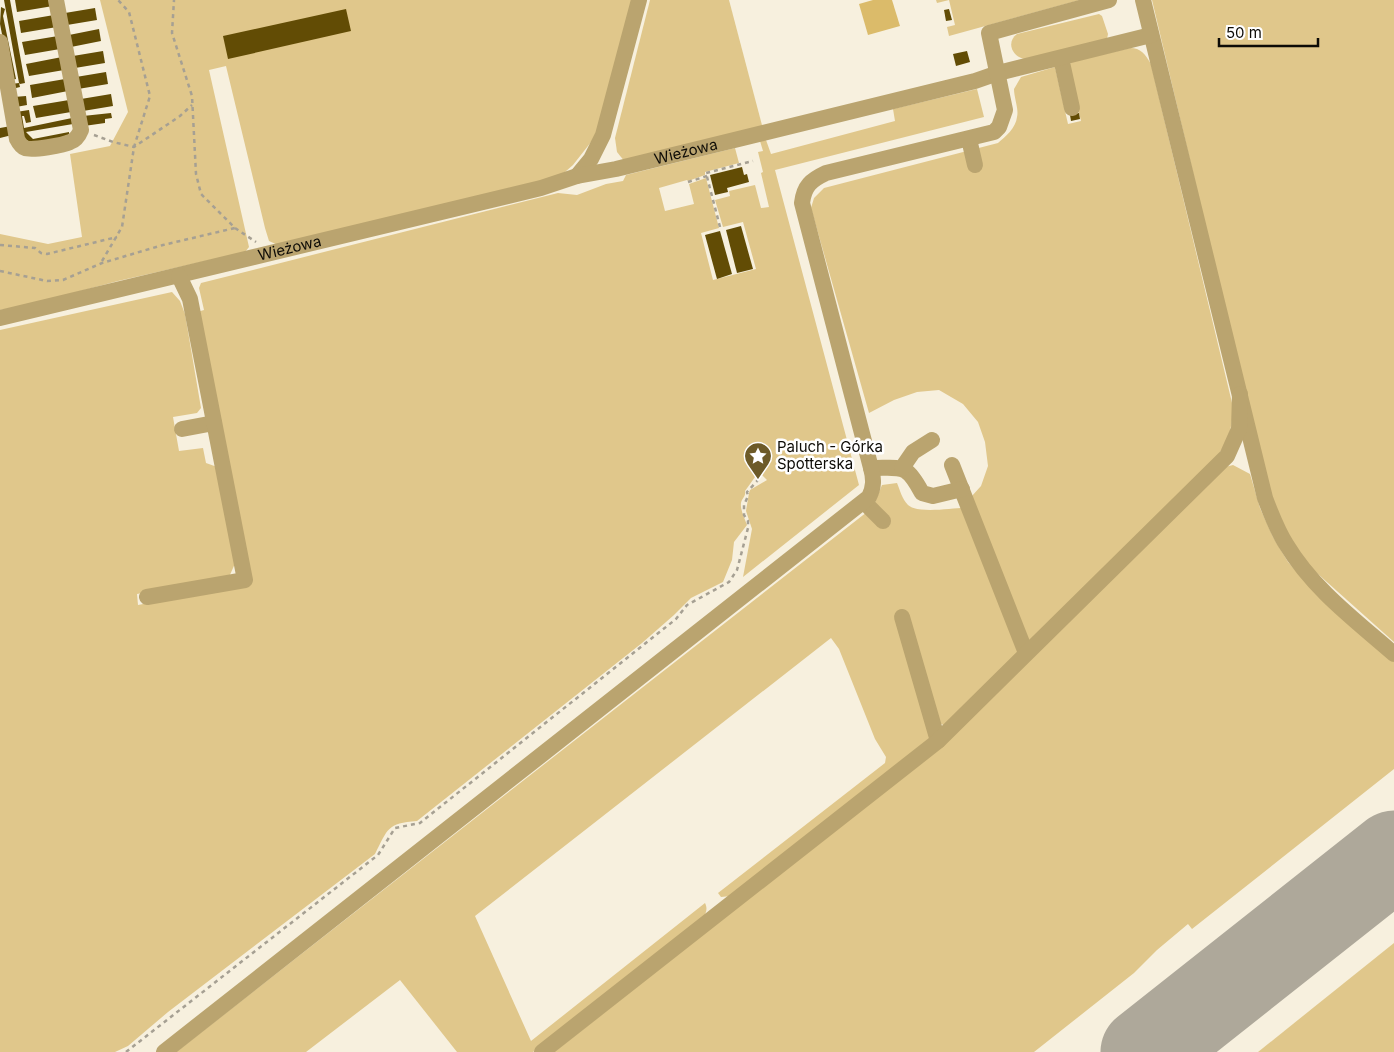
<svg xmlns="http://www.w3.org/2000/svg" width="1394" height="1052" viewBox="0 0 1394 1052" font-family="Inter,sans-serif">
<rect width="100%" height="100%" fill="#f7f0de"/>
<!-- green -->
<g fill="#e0c78b">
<polygon points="100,0 634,0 595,137 573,165 565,172 547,181 278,245 269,241 265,228 226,66 209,70 249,247 245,252 118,281 28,305 0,310 0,234 48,244 82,237 70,154 110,146 128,112"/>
<polygon points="650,0 729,0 763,129 625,162 617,152 615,138"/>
<polygon points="936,0 1080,0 949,36 947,27 955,25 949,0 937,3"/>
<polygon points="1152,0 1394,0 1394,642 1309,566 1291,541 1276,511 1266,481"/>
<path d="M1099,14L1102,16L1108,34L1107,39L1024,59C1012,56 1006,42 1017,34Z"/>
<path d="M1130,48C1141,48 1145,54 1151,64L1233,407C1232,428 1230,436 1219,454L1027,643L971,497L981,486L988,466L985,442L978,422L963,404L939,390L917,392L894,400L869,413L811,208L814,198L824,188L998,143C1005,137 1016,128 1017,117C1019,109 1014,98 1014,89L1021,77L1055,67L1068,124L1081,121L1068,68L1071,62Z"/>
<path d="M977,89L984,117L775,170L859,485L743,577L752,529L746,511L749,493L750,490L767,480L761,474L755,477L745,491C746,497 742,498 741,503C740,510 745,519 747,525L734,542L732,560L723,582L691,598L674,615L642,643L417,821C387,823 388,829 375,854L168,1012L128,1046L115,1052H0V330L172,292L180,301L185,314L201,408L197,413L173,417L179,451L203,448L206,463L220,468L237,559L229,577L137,594L138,605L249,584L197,312L204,310L199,288L201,283L558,193L577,195L606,184L623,181L626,175L735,148L739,163L705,172V175L688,181L687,180L659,188L665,211L694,204L689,184L706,178L719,228L701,233L713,280L756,269L743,222L723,227L715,200L730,196L729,191L755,185L761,208L769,207L761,173L763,172L758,152L763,151L760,141L766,140L771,154L895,121L893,109Z"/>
<polygon points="1233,465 1250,474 1260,508 1273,537 1288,562 1303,579 1394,662 1394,769 1192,929 1188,924 1157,950 1134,973 1034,1052 554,1052 945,744 1225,467"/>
<path d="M897,483C900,490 902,499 908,505C918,514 951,508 964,508L1018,653L945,726L936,721L930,738L731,896L721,897L718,893L885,763L886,757L875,739L839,649L831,638L475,916L531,1041L705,903C708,909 706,913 703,918L533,1052H457L400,980L306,1052H176L867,512L876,508L875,502L882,485Z"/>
<polygon points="1394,943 1394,1052 1258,1052"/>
</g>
<!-- water -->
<polygon fill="#dbbb6a" points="873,0 892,0 900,26 868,35 859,4"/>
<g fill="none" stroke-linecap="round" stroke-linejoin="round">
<!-- runway -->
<polyline stroke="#aea89a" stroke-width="89" points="1145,1052 1394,855"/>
</g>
<!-- building -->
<g fill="#624c05">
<polygon points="4,0 10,0 25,83 20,84 19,83 20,87 12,89 11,84 19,83"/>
<polygon points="15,0 52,0 53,6 17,12"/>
<polygon points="1,7 5,9 3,16 16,79 11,80 0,24"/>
<polygon points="95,8 97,20 67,25 65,13"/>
<polygon points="346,9 351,31 228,59 223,36"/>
<polygon points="949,9 952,20 946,21 944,10"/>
<polygon points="54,15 57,27 21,33 19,21"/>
<polygon points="99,29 101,41 71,47 69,35"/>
<polygon points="58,36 60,49 25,55 22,42"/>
<polygon points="103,51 105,63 75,68 73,56"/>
<polygon points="967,51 970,62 956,66 953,54"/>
<polygon points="62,57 64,70 29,76 26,64"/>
<polygon points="106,72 108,84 78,89 76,77"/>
<polygon points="65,79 68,91 32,98 30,85"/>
<polygon points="111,94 113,106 83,111 81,99"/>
<polygon points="26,96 27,105 16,107 14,97"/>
<polygon points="69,100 71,112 36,118 33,106"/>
<polygon points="29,110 31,122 26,123 24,116 22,116 24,128 72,118 73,124 26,132 33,139 69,132 69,136 35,144 24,139 16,112"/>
<polygon points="111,113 112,118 105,119 105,123 84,126 83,116"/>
<polygon points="1079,113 1080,119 1071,121 1070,115"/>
<polygon points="11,126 12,135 0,138 0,128"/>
<polygon points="742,167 744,175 747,174 749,182 727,188 728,192 715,195 710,175"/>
<polygon points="741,226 753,269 737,273 726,230"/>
<polygon points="720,231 732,274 717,279 705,235"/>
</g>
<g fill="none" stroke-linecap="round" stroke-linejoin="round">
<!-- path -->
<g stroke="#a6a093" stroke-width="2.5" stroke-dasharray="4 4" stroke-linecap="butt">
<polyline points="94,135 113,142 134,147 180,116 192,105"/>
<polyline points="688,182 707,176"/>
<polyline points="720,227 706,173 753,161"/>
<polyline points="235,228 256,242"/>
<polyline points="0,245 35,248 41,253 47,254 117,237"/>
<polyline points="102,261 122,227 134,147 150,96 129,12 118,0"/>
<polyline points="0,271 47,281 63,280 102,263 163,245 235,228 201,194 196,174 192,96 172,33 174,0"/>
<polyline points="126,1052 378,855 395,828 420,823 676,619 687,605 729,582 737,570 748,528 748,521 744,515 744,505 748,496 747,492 758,480"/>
</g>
<!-- minor -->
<g stroke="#baa46f" stroke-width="16">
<path d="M1143,0L1265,498C1271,514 1277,530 1286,544C1313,589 1355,620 1394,654"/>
<path d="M0,42L17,139C19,143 22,147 25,148C32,151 64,145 70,142C76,140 79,135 81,130L56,0"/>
<polyline points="1061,58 1072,108"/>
<polyline points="969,139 975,165"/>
<polyline points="577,176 591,159 603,135 639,0"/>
<path id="s1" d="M0,318L541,188L577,176L616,169L975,81L998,73L1151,35"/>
<polyline points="182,429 214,423"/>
<polyline points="952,465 1026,653"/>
<path d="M871,468C903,468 906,463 922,493L933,496L962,489"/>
<polyline points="902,468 913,452 932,440"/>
<polyline points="864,502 883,521"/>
<polyline points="147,597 245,580 190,299 179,276"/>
<polyline points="902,617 938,741"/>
<path d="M164,1052L869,497C874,487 874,479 871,468L802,203C804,186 811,180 826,173L994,132L999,127L1005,110L989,33L1109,0"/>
<polyline points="542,1052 938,741 1227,456 1239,429 1240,394"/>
</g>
</g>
<!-- icons -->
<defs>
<g id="sight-pin" transform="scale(1.4375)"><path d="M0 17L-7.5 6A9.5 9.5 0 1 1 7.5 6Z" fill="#6d5a28" stroke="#fff"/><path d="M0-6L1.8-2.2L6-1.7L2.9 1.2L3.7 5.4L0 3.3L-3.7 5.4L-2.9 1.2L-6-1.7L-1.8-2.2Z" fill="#fff"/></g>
</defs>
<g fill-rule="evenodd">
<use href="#sight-pin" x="758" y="456"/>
</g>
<g text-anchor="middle" stroke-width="5" stroke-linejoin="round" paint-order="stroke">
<!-- street labels -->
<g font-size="15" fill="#0d0b06" stroke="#fff">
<text dy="5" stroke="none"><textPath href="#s1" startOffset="706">Wieżowa</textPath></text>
<text dy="5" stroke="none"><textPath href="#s1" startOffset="298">Wieżowa</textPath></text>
</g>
<!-- poi labels -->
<g font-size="15" fill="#0d0b06" stroke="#fff" text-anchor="start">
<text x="777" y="452">Paluch - Górka<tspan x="777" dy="17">Spotterska</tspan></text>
</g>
</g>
<!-- scale -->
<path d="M1219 38v8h99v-8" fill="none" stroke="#0d0b06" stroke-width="2.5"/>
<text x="1226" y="38" font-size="15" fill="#0d0b06" stroke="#ffffff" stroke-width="4" paint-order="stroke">50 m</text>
</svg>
